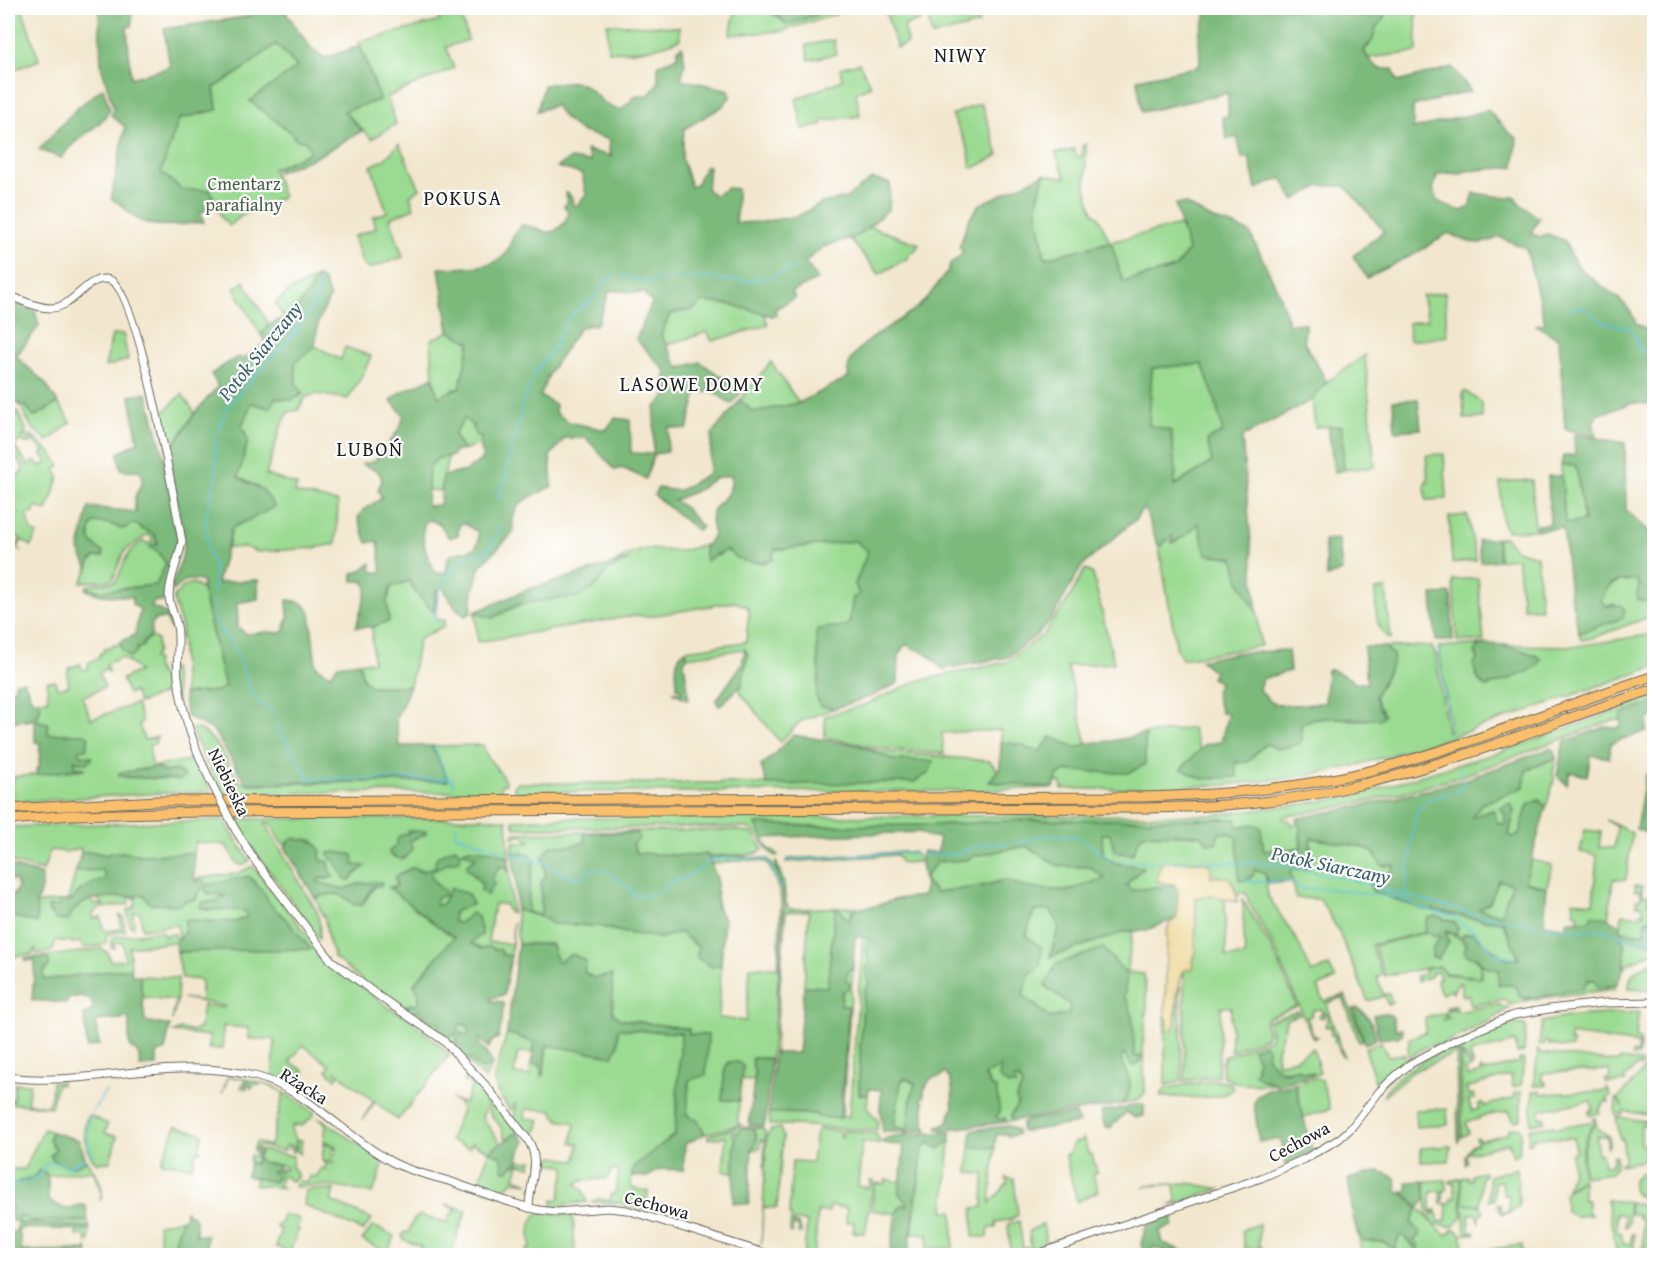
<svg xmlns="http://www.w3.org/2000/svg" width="1662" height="1263" viewBox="0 0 1662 1263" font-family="'Gentium Book Plus',serif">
<rect width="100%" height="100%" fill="#fff"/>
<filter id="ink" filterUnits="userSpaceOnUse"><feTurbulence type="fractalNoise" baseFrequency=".0167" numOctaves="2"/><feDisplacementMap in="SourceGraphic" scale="12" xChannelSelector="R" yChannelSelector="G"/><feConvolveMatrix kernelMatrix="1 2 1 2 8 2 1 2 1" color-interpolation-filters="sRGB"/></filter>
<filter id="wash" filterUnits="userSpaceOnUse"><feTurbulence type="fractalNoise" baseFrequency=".008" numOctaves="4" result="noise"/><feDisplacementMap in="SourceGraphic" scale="24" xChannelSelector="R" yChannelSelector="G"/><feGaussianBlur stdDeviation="1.35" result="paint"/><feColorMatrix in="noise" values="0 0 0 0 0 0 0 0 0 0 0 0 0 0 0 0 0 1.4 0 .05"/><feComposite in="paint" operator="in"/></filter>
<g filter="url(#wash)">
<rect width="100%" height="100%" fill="#f2e7ce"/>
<!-- green -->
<g fill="#9ada91" stroke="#5b7b56" stroke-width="1.5" fill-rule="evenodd">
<polygon points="8,8 22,8 39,60 8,72"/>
<polygon points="436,8 494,8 494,13 462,18 468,40 446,47 454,68 387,97 396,124 372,139 344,111 380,99 359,42 440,21"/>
<path d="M736,8C760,8 770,8 787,25L816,15L819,8H837V14L782,31L730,35Z"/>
<polygon points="894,8 916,8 921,20 904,26 907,43 897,48 885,10"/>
<polygon points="934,8 976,8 979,24 932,36 928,17"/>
<polygon points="1387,8 1416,8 1417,52 1368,58 1364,50 1369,46 1376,27 1386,13"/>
<path d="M607,24L679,27L680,39C656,50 634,53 608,51Z"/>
<polygon points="834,40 836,54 809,60 806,45"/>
<polygon points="276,44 297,67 250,101 306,141 310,150 309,153 273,169 283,197 243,215 229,226 222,218 210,190 182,190 160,172 179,119 217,110 214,88 241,71"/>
<polygon points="859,63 871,86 856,92 860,116 822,121 822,125 803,129 796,99 842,80 840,68"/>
<path d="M981,103L999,155L974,168L970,167C972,149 959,131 952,115Z"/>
<polygon points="399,144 420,189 410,195 414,208 390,218 403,257 368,269 362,263 354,236 376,228 373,217 387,212 371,166 385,159"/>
<polygon points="1086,144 1086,189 1093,212 1098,216 1110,242 1180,225 1189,250 1175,268 1123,282 1110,242 1045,259 1036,207 1044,174 1066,178 1055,153 1065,152 1074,149 1077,157 1082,156 1082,146"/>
<polygon points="868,226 919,244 915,251 909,254 908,258 879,274 850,239 858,236"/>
<polygon points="317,277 309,292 287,323 275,303 292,290"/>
<polygon points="244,281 269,325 261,335 234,288"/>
<polygon points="1445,292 1447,336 1410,341 1408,323 1428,320 1422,296"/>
<polygon points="702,302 728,304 764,313 768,325 712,341 707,332 667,345 661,335 670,314 694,309"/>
<polygon points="449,331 470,342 460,387 438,398 433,377 431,340"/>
<polygon points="123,334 128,360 105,367 112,335"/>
<polygon points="315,346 341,360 345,347 371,356 363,374 348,399 316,394 306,397 298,410 288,412 280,429 266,475 297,485 295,493 338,502 336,544 314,548 257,552 245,547 228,548 232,528 239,524 263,490 238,477 248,441 242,426 251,403 275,398 291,400 303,394 296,384 295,362"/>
<polygon points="1365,355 1375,467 1344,470 1342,426 1315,427 1312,400 1327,382"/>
<polygon points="771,362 799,403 754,412 740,400"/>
<polygon points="1202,364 1215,399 1223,432 1212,462 1173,486 1176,471 1171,431 1149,425 1152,368"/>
<polygon points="1465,391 1482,403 1482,418 1464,419 1463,393"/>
<polygon points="182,394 195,413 168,453 162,414"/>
<polygon points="58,403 71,422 48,441 32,428 20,405 25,405 34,417"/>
<polygon points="12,409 16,410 26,429 26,432 22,437 27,436 31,443 25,443 21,440 14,446 29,466 34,461 40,466 48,463 42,454 44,451 32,440 30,434 52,454 60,466 55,469 59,477 47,511 36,506 33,514 26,514 31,530 37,534 31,546 22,540 18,547 22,552 16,547 21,539 10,532 19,513 8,505 8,481 22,472 23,467 10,449 8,450 8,413"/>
<polygon points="464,418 473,426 476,436 482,437 480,444 463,450 454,435"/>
<polygon points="1444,454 1447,499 1426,500 1425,482 1428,482 1426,455"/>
<polygon points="448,457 441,491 428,490 429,467 438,458"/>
<polygon points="1561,465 1576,466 1584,521 1565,524"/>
<polygon points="1532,480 1535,530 1507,531 1502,521 1500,482"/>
<polygon points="1466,515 1468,517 1476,560 1452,563 1449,517"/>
<path d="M98,522L112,524L121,529L128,527L130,524L140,525V528C156,533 157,536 157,551L166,563L156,585L99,591L86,587C95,580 106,587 116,581C126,563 122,555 143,541L148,544L153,540L148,534L125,551L121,558L113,579C104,584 92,579 81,583L88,569L89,562L95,557H102V552C89,543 87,539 92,524Z"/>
<polygon points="1198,522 1234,558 1238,578 1257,613 1261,646 1182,659 1177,650 1159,548 1172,535 1172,542"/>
<polygon points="1505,537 1516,550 1537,556 1541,609 1523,608 1517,558 1499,560 1497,538"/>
<polygon points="855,541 868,551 855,584 859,594 853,598 849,623 845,626 823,628 817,645 819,675 817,701 833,709 801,721 780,742 740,692 748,655 745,649 687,657 686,650 746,642 749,611 747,606 734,602 645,617 639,615 478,642 475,612 492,618 518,605 593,589 607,571 626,561 612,564 627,555 646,549 680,551 705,545 704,549 718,556 725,550 732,552 737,558 765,563 774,550"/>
<polygon points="1085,569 1093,574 1114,663 1067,666 1087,743 1077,748 1051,737 1041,752 1028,749 1022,745 1001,742 1001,730 942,733 944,754 880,748 825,737 825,716 864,705 917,681 1007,662 1044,634 1068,600"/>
<polygon points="1478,578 1484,641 1457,641 1453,580"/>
<polygon points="1636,579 1646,601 1654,599 1654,615 1593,638 1581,640 1579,633 1607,622 1615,621 1614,604 1607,606 1601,601 1607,587 1621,580"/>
<polygon points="409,581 416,593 434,611 437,590 438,590 436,614 437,620 445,620 444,626 419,639 410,686 370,686 363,679 359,662 373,662 372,627 389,621 387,602 391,587"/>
<polygon points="192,583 202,589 225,687 218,691 184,694 181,625 173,598 183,587"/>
<path d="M1386,589L1391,639C1373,633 1377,606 1375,590Z"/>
<path d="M1654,634V667L1442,740L1354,766L1306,776L1226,785L1110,789H1062L1061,783L1055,782L1057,776L1066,771L1129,772L1145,764V734L1192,728L1200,750L1181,769L1248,762C1254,756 1260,747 1267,743C1281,748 1290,749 1302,739L1301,724L1306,721L1334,717L1351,720H1368L1382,710L1378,706L1375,696L1387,675L1393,655L1385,647L1431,646L1436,655L1447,731L1450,730L1439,647L1486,644L1478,646L1475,652L1478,659C1472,668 1476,677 1482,685L1488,687L1535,667L1538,656L1508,648L1505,645L1578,646Z"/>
<path d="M151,636L157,640V652L153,658L157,659L155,666L165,684L169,683L162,667L173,668L177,701L173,702L171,691L139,703L134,692L128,694L122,679L139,671L122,657L106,664L108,671L106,669L100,672V676L105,687L82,697L91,719L136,704L142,722L139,724L144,740L158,737L155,740L156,744L149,745L152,767L190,760L188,752L192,751L211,792L163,793L11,802L13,777L85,769L73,767L74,760L83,763L91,757L80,755L77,749L79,748L48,734V723L35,720L23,721L34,717L40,709V700H48L47,681H55L57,688L69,686L67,673L69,668L80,664L83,670L88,669V663L100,657L99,654L105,651L104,648L120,644L122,650L137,649ZM156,767L165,772L176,770L184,775L180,780L123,777L119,773Z"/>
<path d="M1654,697V703L1622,714L1620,720H1613L1457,778L1373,800L1283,817V819L1290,821L1292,825L1295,824L1296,820L1299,818L1301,848L1263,851L1258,850L1309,867L1311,838L1363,847L1373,852L1382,866L1394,864L1389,878L1424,910H1435L1470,918L1503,922L1520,959L1505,958L1469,935H1464L1462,938L1456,934L1458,928L1426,921L1425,932L1371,945L1382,974L1377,977L1383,994H1389L1392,1002L1388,1005L1384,996L1368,1001L1338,930L1320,899L1296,898L1290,871L1254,870L1265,873L1268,896L1298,942L1312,973L1329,966L1336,979L1318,987L1324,1001L1345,995L1363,1041L1359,1042L1343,997L1326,1004L1344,1057L1341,1055L1338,1045L1334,1042L1336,1037L1331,1035V1026L1326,1027L1325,1025L1328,1019V1015L1324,1014L1323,1018L1318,1016L1323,1012L1320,1009L1313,1010L1311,1016L1307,1017L1313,1035L1318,1037L1313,1039L1274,946L1249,903L1247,895L1242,892L1237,896L1232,881L1219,876L1211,878V865L1198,861L1164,862L1158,882L1176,885L1132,890L1125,886L1142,867L1115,863L1103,855L1101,834L1202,835L1219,833L1236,819L1023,820L933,825L813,826L757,824L768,848L778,855L775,856C760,848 763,830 742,827L515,828L514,826L513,820L559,818L1213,815L1303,804L1357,795L1500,752Z"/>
<path d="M193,728C215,731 228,765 240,782L250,784L447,781L432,746L483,745C487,763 501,768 506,784L501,785V792L222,793L193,735Z"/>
<polygon points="858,745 879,751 990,761 998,771 989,782 1054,788 952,791 518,792 514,790 514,787 517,783 727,783 784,785 844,782 932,761 894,760"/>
<polygon points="1556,758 1553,772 1554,780 1546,807 1539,801 1528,805 1519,834 1513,837 1509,836 1514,811 1505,814 1505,824 1471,817 1481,804 1524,787 1526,770"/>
<path d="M486,818L507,820L512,913L508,912L505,904H494L488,942L512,944L513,923L511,956L502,955L494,948L481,949L470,942L482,935L459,923L453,922L454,912L465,907L446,896L442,904L437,907L435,902L439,887L431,877V872L449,862H456V848L438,856L436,866C425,872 423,872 413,867L399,874L397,884L390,888L436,925L454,937L414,984L419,994V1002L417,1004V1010L437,1023L459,1030L458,1024L467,1025L469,1030L471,1060L488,1068L491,1067L485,1079L441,1035L365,983L334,957L328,938L325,920L315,898C328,894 341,890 351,902L365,901L375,886L382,882L343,889L317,882V879H327L333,877L320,858L295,838L290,840L289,843L282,844L270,823H265L317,912L320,926L319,939L240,831L242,829L236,819ZM472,855L508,857L507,870L505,866L499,867L492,878L482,885L470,871L476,857Z"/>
<path d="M224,820L250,861C246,864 242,867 237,864L226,845L195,842L194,853L143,855L121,852L106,855L94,852H81V848L66,852L50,850L43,871L8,861V827Z"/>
<polygon points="1606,820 1632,833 1626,880 1613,879 1608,920 1578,921 1579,915 1575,914 1573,901 1593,903 1597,855 1580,852 1585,830 1601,832 1599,847 1614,848 1617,827"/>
<path d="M737,830L753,834L763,850C749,859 726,852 709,857L707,854C685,858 658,856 636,853L633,843L584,833L585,844L580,843L543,856L553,924L599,926L611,930L661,938L680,932L698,948L712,967L721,964L719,1018L746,1021L750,967H778L781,898L775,878L767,862L742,860L711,864L709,858L734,856L768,859C778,869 782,885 783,899L779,973L771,1058H752L755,1072L754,1081L741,1079L743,1067L729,1062L725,1068L722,1100L739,1101L738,1124H743L705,1134L698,1120L687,1115L689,1080L688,1029L620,1019L613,1013C610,987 585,972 565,959L558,962L551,944H518L516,910L528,912L529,890L534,861L513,852V842L530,841L520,834L513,838L514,833Z"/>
<polygon points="1026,846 1059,866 1090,867 1105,878 1067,891 1027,888 1006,880 982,886 936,893 924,879 936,861 967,860 973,856"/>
<polygon points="898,852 913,852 918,857 919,862 901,863 897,855 786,862 788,859"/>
<polygon points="1654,856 1653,920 1654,920 1654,952 1627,964 1624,968 1625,945 1620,937 1650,943 1652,940 1645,934 1620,931 1622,914 1640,916 1641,912 1644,913 1642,905 1636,905 1636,901 1641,898 1641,891 1635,891 1635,885 1642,886 1642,895 1648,895 1648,903 1650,903"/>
<polygon points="1531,860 1552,865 1547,887 1525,882"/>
<path d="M776,861L784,883L786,902L789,909L857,907L853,908L850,919H846L827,988L804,986L809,911L786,912L774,1058L785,902C785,886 775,873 776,861Z"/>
<path d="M253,866L322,954L321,956L327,960L324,961L319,955L317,956L324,965H331L338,973L341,972L390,1008L411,1020L450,1054L398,1120L375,1102L362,1120L374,1101L335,1071L339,1075L336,1079L327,1070L330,1066L303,1045L290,1061L305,1072L288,1086L272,1077L275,1042L272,1039H249V1028L223,1026V1049H209V1036L174,1032L180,1029L194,1031L200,1028L203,1005L224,1008V1006L183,998L201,1001V980L182,978L177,952L223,950L304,941L270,904L264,893C246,890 207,889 194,879L238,873Z"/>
<polygon points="102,870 105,875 105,879 73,900 68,900 76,871"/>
<polygon points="1499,879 1513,885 1500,916 1479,909 1490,901"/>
<polygon points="204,887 226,895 214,902 203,902 205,910 236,908 246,912 247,917 236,922 185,920 185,931 177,942 129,947 131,968 43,980 41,957 102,949 108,953 110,961 125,960 123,942 114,943 115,948 111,948 111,940 113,937 160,931 163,932 162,934 165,937 167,934 175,934 176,938 179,938 177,925 142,929 140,912 133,913 134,927 130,926 127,910 135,907 136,898 129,898 129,904 104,908 103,903 96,898 144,895 179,905 185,901 196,899 199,891"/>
<polygon points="1200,896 1220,896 1225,899 1226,957 1245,956 1243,904 1241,899 1242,899 1272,948 1297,1006 1267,1018 1265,1023 1268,1033 1266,1037 1231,1051 1231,1007 1221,1007 1218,1076 1183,1081 1185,1077 1184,971 1188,969 1191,971 1195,953 1196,900"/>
<polygon points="92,899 93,904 101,904 102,908 98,909 93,914 93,919 101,917 104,931 121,929 120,915 124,918 125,931 107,934 106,942 101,946 83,948 80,942 72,943 71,941 62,942 61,940 55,941 54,949 49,952 37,954 35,949 33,954 8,957 8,931 11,916 37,923 36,904 59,901 59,907 48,909 50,915 70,912 75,907"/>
<path d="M1051,909L1059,927L1050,956L1127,931H1133L1127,972L1144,974L1147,1005L1143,1044L1145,1093L1138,1100L1123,1104C1136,1086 1128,1077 1121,1058L1124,1053L1133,1066L1140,1056H1134L1132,1014L1124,997L1127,975L1070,1005L1069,1014L1050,1018L1023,995L1028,976L1040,965L1042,948L1026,936L1034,911Z"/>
<path d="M1428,932L1439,935L1440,938L1437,942H1449L1445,932C1460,936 1461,939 1468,950C1478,962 1481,959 1480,977L1446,973L1438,966L1435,967L1441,969L1445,974L1481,978V964L1497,969L1500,972L1501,985H1514L1526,999L1569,989L1574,990C1593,976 1593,979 1615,985L1618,981L1614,989L1533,999L1510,1005L1505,999L1470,1006L1469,995L1463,996L1460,984L1462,983H1458L1452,993L1454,989L1441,994L1437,981L1440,977L1438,972L1432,973L1431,977L1418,981L1416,976L1425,974V970L1433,967L1385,976L1374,946Z"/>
<polygon points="863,937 869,938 867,952 869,962 865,969 869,984 864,991 860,1049 859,1094 868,1095 867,1108 878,1121 877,1131 795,1125 770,1125 769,1113 817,1114 817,1117 846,1049 848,1007 841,1005 841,998 848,970 853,967 842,1117 849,1117"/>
<path d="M1654,961V990L1629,988C1629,970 1640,968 1654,961Z"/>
<polygon points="140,976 178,978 177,1001 172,1021 176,1000 142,997"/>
<polygon points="1180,986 1182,1077 1179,1082 1165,1085 1165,1015 1168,1020 1168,1030 1177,1014 1177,994"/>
<polygon points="1496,1004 1509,1008 1493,1019 1443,1044 1425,1047 1409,1058 1408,1047 1410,1038 1426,1032 1425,1018 1444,1013 1446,1018 1442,1020 1450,1017 1447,1017 1446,1012 1448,1011 1445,1008 1456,1005 1456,1007 1449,1009 1448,1011 1457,1009 1458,1012"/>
<path d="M1298,1011L1300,1014L1286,1019C1285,1034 1273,1048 1278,1064L1295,1059L1313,1048L1320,1073L1312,1076V1073L1303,1072L1300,1069C1278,1074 1273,1066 1256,1054L1258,1060L1256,1066L1261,1080L1272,1082L1277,1085L1240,1084L1223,1077L1222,1060L1223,1062L1224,1057L1269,1039L1271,1034L1268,1021Z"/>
<polygon points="1639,1012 1636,1036 1641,1041 1638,1056 1632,1056 1633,1052 1637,1053 1638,1044 1571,1034 1569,1042 1573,1042 1572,1048 1554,1046 1554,1044 1549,1046 1549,1042 1545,1041 1544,1045 1539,1044 1542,1022 1573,1016"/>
<polygon points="1514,1024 1524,1025 1526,1027 1524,1052 1517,1053 1515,1042 1474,1052 1470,1054 1474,1065 1461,1053 1450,1048 1491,1028"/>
<polygon points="617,1029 681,1033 675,1134 632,1170 631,1188 648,1191 646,1210 624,1206 622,1203 592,1202 599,1198 610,1201 611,1194 615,1194 619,1171 611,1170 610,1175 606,1179 585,1180 576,1184 583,1190 587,1202 569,1204 555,1208 552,1205 553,1200 558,1200 560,1197 563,1178 565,1178 565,1167 560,1165 540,1162 541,1160 554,1157 576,1161 579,1144 572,1143 575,1123 558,1120 558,1117 554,1116 553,1110 526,1109 525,1118 540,1120 534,1139 514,1117 517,1105 514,1104 513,1109 510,1110 498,1094 494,1077 507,1033 535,1043 533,1053 518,1052 514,1074 530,1076 531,1064 542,1065 541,1076 543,1076 547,1045 613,1056 618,1045"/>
<polygon points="1381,1042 1388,1056 1405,1054 1405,1063 1372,1095 1377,1088 1365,1048"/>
<path d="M1449,1048L1459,1053L1460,1139L1458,1142L1456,1053L1414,1071L1383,1097C1394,1072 1426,1060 1449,1048Z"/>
<polygon points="1538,1049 1540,1053 1619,1062 1620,1059 1641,1062 1642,1066 1640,1068 1638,1065 1624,1079 1626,1082 1606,1083 1606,1079 1610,1079 1609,1070 1542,1073 1542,1082 1546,1082 1546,1086 1534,1086"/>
<polygon points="1461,1055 1472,1067 1466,1069 1467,1077 1481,1073 1480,1070 1482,1069 1483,1072 1520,1062 1519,1059 1523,1059 1524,1061 1521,1085 1513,1087 1511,1076 1507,1076 1466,1088 1469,1095 1473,1094 1475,1099 1468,1100 1472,1111 1479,1109 1479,1104 1483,1102 1484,1106 1515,1098 1514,1093 1521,1092 1521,1119 1514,1122 1509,1111 1479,1117 1479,1119 1466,1122 1469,1133 1462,1137"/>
<polygon points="1649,1066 1654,1072 1651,1075 1654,1076 1654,1116 1624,1111 1623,1115 1615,1114 1616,1098 1623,1107 1618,1099 1646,1067"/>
<polygon points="1002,1067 1015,1085 1014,1079 1020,1078 1022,1086 1016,1098 1018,1103 1011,1115 1012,1121 1006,1122 1005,1118 1000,1120 996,1117 991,1087 985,1074"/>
<polygon points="468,1074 471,1074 490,1097 482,1118 501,1143 490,1151 501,1156 503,1163 502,1169 507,1171 514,1165 518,1166 519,1160 527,1162 532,1160 531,1167 519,1164 515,1178 529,1183 513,1181 500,1195 478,1187 489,1151 472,1143 469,1148 450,1140 462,1110 459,1103 451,1099 465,1103 471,1087 471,1083 464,1081"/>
<path d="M228,1076C269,1082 280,1089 314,1112V1115L302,1126L296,1125L292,1127V1132L296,1140H302L300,1154L296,1150V1141L294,1152H292V1146H289L288,1150L289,1146L286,1145L284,1151L260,1146L257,1148L258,1150H260L259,1155L255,1149L259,1156L262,1150L293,1156L292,1166L297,1174V1178H294L293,1181L288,1180L287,1177L281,1176L279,1187L285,1188L255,1185L256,1178L274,1182L272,1172L278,1169V1172L280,1173L281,1169L285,1170L286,1166L263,1163L257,1159L256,1164L249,1161L250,1155L258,1158L253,1151L256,1142L270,1146L284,1093L273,1086L260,1083L259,1085L258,1083L251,1088V1083L248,1088L245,1089L248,1082L247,1080L244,1087L241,1088L245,1079L230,1077L228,1078L222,1094Z"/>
<polygon points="905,1078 915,1082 911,1098 907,1132 904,1132 905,1129 894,1127 901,1082"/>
<polygon points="1315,1078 1322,1080 1330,1109 1303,1117 1295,1084"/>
<path d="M1215,1080L1230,1083L1233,1089C1223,1102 1179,1096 1161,1097L1160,1095L1166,1088Z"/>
<path d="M61,1081V1085L57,1084C53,1094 54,1099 51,1107L8,1103V1100L13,1101L15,1083L30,1084L27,1103L47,1106L51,1097L52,1082Z"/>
<polygon points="1607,1088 1611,1095 1607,1100 1609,1102 1605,1102 1599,1110 1600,1113 1589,1115 1589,1111 1593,1110 1591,1101 1539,1110 1540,1118 1544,1117 1545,1122 1531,1124 1533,1091 1540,1091 1541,1094 1606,1091"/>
<polygon points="492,1100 518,1132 505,1140 501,1127 488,1111"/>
<polygon points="1447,1109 1448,1125 1416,1127 1415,1110"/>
<path d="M88,1115L108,1124L105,1133L117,1136L110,1162L97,1163C84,1152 81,1130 88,1115Z"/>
<polygon points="1616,1117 1652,1122 1652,1125 1641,1125 1641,1144 1645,1145 1645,1157 1654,1157 1654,1163 1642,1161 1620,1165 1620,1163 1624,1162 1623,1139 1620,1139"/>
<path d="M1593,1118H1595L1596,1123C1580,1137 1582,1157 1582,1178L1567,1189L1572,1171V1153H1575L1574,1138H1533L1532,1143L1528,1144L1529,1129L1553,1125L1556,1128L1594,1121Z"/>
<polygon points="319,1119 322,1119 384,1162 373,1193 322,1185 295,1187 298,1181 308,1182 309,1176 315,1177 319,1173 321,1168 325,1169 326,1163 322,1161 334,1164 334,1160 331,1159 330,1162 322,1160 324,1143 335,1146 332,1152 334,1155 336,1154 336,1146 324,1141 326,1124"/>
<path d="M1596,1124L1598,1129L1609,1136V1145L1607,1148V1136H1597V1154H1602L1604,1166L1612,1165L1613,1156H1616V1167L1611,1173L1585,1177C1582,1160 1582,1137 1596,1124Z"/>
<polygon points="176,1126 203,1134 199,1147 201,1151 196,1152 192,1167 161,1162"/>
<polygon points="739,1127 762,1128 765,1131 764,1167 765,1141 761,1140 760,1148 752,1151 757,1139 756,1133 737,1136 736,1132 733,1132 733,1136 735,1136 734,1172 723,1171 726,1137 708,1139 708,1136"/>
<polygon points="1518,1127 1521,1130 1519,1155 1513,1156 1509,1143 1466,1154 1467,1163 1465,1165 1465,1155 1473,1145 1477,1144 1476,1138 1478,1137 1479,1141 1509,1133 1509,1129"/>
<polygon points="780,1128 783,1136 777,1208 763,1208 761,1246 767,1135 771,1130"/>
<path d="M44,1129L52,1132L50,1134L51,1143L56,1149L52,1153V1159C67,1166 72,1171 86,1160C94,1171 108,1187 100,1201L101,1193L93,1170L47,1176L45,1172L8,1186V1169H24Z"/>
<polygon points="819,1129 839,1131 842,1139 842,1131 844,1131 876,1134 880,1140 879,1143 862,1142 858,1186 869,1188 870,1181 874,1181 865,1233 853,1232 854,1222 846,1222 847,1208 830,1206 829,1212 818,1211 814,1255 804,1255 807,1222 794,1220 793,1223 798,1224 801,1230 801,1233 798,1233 799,1227 793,1225 792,1233 790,1232 791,1216 789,1215 792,1161 812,1162 816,1132"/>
<polygon points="1083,1137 1088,1153 1092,1155 1097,1172 1093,1174 1098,1191 1077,1202 1065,1154 1069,1154 1073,1143 1081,1141"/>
<polygon points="950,1141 944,1211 953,1211 953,1248 927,1248 928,1235 912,1234 923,1148 929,1143"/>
<polygon points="1451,1146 1449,1161 1421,1162 1421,1148"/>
<polygon points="970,1147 995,1148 990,1203 1008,1183 1005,1178 1014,1179 1018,1215 1010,1220 996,1222 996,1228 989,1228 988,1237 973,1237 973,1208 983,1207 984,1174 968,1173"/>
<polygon points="1517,1168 1519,1206 1509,1213 1501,1214 1497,1204 1500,1204 1502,1212 1509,1211 1509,1195 1503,1195 1502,1181 1494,1182 1494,1200 1489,1200 1489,1176"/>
<polygon points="1483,1172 1485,1175 1481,1178 1480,1205 1465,1204 1480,1206 1484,1211 1479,1216 1479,1225 1478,1214 1469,1214 1469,1232 1475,1232 1475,1234 1465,1234 1461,1178 1467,1176 1468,1180 1471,1180 1471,1175"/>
<path d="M1641,1173H1648L1654,1180V1189L1648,1192L1644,1198C1634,1196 1632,1189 1633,1180Z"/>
<polygon points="1460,1178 1462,1217 1453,1227 1435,1224 1427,1215 1437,1213 1439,1222 1446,1221 1447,1204 1442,1204 1451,1203 1451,1198 1455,1198 1454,1183 1450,1183 1450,1181"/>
<polygon points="886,1179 900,1182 899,1194 908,1204 899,1207 896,1214 872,1210 875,1185 877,1183 885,1184"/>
<polygon points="1446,1180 1447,1189 1443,1191 1443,1200 1441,1203 1440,1191 1431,1192 1431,1210 1437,1210 1437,1212 1427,1212 1425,1181"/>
<polygon points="1583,1180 1583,1200 1588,1200 1588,1211 1592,1215 1574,1216 1566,1212 1564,1193"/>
<polygon points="1189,1183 1220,1189 1170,1206 1176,1203 1175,1184 1148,1186 1143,1188 1148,1185"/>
<polygon points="319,1189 334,1190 331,1201 372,1219 363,1231 304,1205 306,1190"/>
<polygon points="1607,1200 1628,1202 1629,1224 1625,1227 1625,1215 1616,1214 1617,1232 1621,1232 1623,1244 1631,1244 1631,1234 1634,1234 1634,1253 1616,1250"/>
<polygon points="1629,1202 1638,1204 1654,1212 1654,1255 1639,1253 1638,1250 1644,1247 1642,1219 1638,1218 1638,1214 1630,1214"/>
<polygon points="446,1204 467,1210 452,1249 457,1251 457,1255 418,1255 421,1247 404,1240 402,1235 404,1232 408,1233 413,1221 419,1215 448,1223 450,1214 453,1214 454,1211 458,1211"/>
<polygon points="1418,1208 1425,1214 1426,1217 1446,1235 1454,1229 1463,1235 1461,1239 1463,1240 1464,1252 1522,1245 1523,1255 1363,1255 1356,1228 1363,1241 1384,1242 1394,1250 1399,1237 1402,1235 1414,1247 1415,1237 1419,1237 1421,1233 1411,1222"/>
<polygon points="283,1214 300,1219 297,1228 299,1229 290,1251 276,1247 281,1229 276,1228 276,1226 281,1223"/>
<path d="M537,1214L573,1215L575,1255H526L527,1249L531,1248C529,1238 529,1221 537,1214Z"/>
<polygon points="19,1215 32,1221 88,1222 90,1228 89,1241 87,1242 84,1235 76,1236 77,1229 87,1230 17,1224"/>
<polygon points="182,1219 172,1250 173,1255 161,1255 158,1224"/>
<polygon points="1019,1221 1023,1248 1028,1247 1028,1253 1011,1255 1008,1224"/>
<polygon points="1043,1224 1046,1243 1082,1231 1084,1234 1060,1240 1034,1251 1031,1249 1029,1231"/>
<polygon points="1259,1224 1259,1247 1263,1248 1262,1250 1251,1248 1245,1249 1242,1232 1244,1229"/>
<polygon points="373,1226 395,1236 387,1253 362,1240"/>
</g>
<!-- forest -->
<g fill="#7bba7b" stroke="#4c6b4c" stroke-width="1.5" fill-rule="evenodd">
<path d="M99,8H132V26L127,27L131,78L170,67L164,29L251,16L250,8H283L310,47L325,58L360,46L380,100L344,111L362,131L318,156L278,172L276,168L309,153L310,150L306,141H300L293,137L294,135L250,101L297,67L276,44L241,71L214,88L217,110L179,119L161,172L182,190H210L216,205L200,213L204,222C183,224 156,230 137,219C126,213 125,204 111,199L125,127L111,115L114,109L101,66Z"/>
<polygon points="755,8 819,8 816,15 787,25 775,13"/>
<path d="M1201,8H1387L1382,22L1376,27L1373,40L1364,50C1365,58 1374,64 1380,69H1393L1398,82L1452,67L1471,91L1413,106V129L1488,110L1509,133L1517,138L1514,167L1464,171L1462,174L1447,173L1437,175L1433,190L1439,202L1461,211L1470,207L1474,193L1509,198L1514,196L1520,204L1539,218L1531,233L1539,237L1547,234L1564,240C1569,250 1573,261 1581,269C1598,287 1629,298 1636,324L1649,330L1654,328V404L1631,403L1608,412L1598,413L1593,423L1596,436L1565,429L1559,339L1536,325L1545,323L1526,248L1499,237C1477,248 1469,242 1448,233L1423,249L1367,278L1353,256L1384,231L1345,186H1320L1294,200L1282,178L1256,189L1249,157L1242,158L1237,137L1227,139L1222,117L1228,116V93L1142,112L1137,79L1200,66L1199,34L1206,16Z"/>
<path d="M682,46L685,63L681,79L729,90L731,96L722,107L684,129L682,159L691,187L696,185L705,166H709L707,189L715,196L727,188L737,189L736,223L761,222L798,216L822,203L846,198L872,179L890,183L889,209L858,236L825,246L805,262L818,279L792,292L795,298L775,309L776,315L772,316L728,304L702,302L694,309L670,314L661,335L679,368L700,362L742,391L731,404L714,392H697L687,430L669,427L667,452L654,454L646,479L622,468L615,470L586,438H565L550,456L552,486C527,500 510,500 513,533L480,566L473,591L471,613L465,616L454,606L443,588L436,590L434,612L416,593L409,581L391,587L387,602L389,621L372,627H356L367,590L366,584L361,581H353L352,573L359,572L371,563L372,572H382L378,541L367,543L358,518L363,510L382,498L378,490L382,480L379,472L362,464L375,461L400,428L404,415L391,401L400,393L433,377L438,397L460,387L470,342L449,331L439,268C456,268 497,269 506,253C513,240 510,237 522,225C541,226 548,241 563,224C567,219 568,217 568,211L564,206L567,203L566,193H568L573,200L572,204L577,206L586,194L582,174L557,167L570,159L591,162L586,150L612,156L609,151L610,140L580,131L562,116L555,105L537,111L544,85C554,84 573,79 582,84C596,91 602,108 621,110L637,95H649L658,83V65L677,57L678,49ZM610,290L644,293L652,303L636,339L666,371V396L655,408L653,454L631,453L630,420L615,418L606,430L568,422L555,412L556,405L540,396L551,370L580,327L597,324ZM464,418L473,426L476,436L481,437L480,444L483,458L466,471L443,476L440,505L427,506L429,467L438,458L452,456L454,452L463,450L454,435ZM430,520L440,524L449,538L458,535L459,525L464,523L478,532C482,557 462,547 448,557L446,572L436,573C428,558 419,539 425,522Z"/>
<path d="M103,88L110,109C101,129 73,137 62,158L39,150L76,109Z"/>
<path d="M1044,174L1036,207L1045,258L1111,242L1123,282L1175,268L1188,250L1175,204H1186L1211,219L1235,226L1250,233L1279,293L1289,324L1305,323L1304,342L1327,382L1312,400L1242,437L1257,613L1238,578L1234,558L1206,554L1198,523L1187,535L1172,543V536L1159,548L1144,507L1135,520L1082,566L1052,618L1037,635L1008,657L944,669C936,665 933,657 926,653C919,649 914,651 908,645L904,646L899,655L898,683L872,696L833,709L830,707L820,706L816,696L819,675L816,635L817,630C828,625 841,630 849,623L853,598L859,594L855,584L868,551L855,541L774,550L773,560C764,564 746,563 737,558C732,555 731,552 725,550L706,561L704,549L714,534C702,495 734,509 731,475L715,478L698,490L674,500L685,508L702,527L697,530L654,495L658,488L679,491L709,473L712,434L740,400L754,412L799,403L849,377C839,348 902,322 920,305C931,295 940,281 949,269L950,264L960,256L963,251L959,248L968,221L979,205ZM1202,364L1215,399L1223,432L1207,440L1212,462L1174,486L1176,471L1171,431L1149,425L1152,368Z"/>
<path d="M317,277L323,280L330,297L318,322L315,346L295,362L296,384L303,394L292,400L275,398L270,408L251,403L242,426L248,441L238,477L263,490L275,507L232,528L218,579V584L223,582L258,580V599L237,603L238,627L246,634L267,632L283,633L288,617L287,600C298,601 304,602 310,612L316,666L330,675L338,665L359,662L363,679L370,686H410L396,719L399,746H432L448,781L246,783L213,730L186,716L184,694L217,691L225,687L202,589L203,582C188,577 184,580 173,591L172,585L182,558L184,541L168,454L195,413L218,386L211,374L237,357L244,359L266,343L261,335L269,325L283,318L287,323L309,292Z"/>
<polygon points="8,300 35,311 39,326 16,356 45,383 58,403 34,417 25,405 20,405 15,401 8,408"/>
<path d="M147,393L163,454L178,536V551L163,602L155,601L151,607C164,612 171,613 174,629H171L166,619H156L152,623L151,636L144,642L143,646L137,649L136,653L130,657L122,650L120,642L135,635L140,609L132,604V597L101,595L86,590V587L99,591L156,585L166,563L157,551L150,547L153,544L157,545L158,542L154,534L140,528L139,525L130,524L128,527L121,529C112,524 102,521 92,524C87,539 90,543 103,552V557H95L90,562L88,569L79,550L89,507L136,512C133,498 135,495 142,484V474L137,470L127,471L121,469L118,453L138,442L130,396Z"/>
<polygon points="1418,399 1421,429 1395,431 1393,401"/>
<polygon points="1328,426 1342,426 1344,470 1334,472"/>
<path d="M1574,434L1625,443L1626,510L1650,532L1654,531V599L1646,601L1638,600L1637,592L1640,585L1636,579C1615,584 1611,576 1601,601L1607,606L1621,605L1625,611L1623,618L1579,633L1570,594L1563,528L1537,530V525L1550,524L1548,476H1562L1565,524L1584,521L1576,466L1561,465L1563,456L1575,455Z"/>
<polygon points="1497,538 1499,560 1480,562 1478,540"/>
<polygon points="1339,539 1342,571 1327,577 1324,540"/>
<polygon points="630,559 607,571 593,589 577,597 544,600 518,605 492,618 475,612 529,589"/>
<polygon points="1451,593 1453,641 1436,641 1432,595"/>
<path d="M1486,644L1505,645L1508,648C1518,648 1533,654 1541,658C1540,662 1540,664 1536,667C1528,673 1495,685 1485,687L1478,679L1473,665L1478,659L1475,649Z"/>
<path d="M1364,647H1385L1393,655L1394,660L1375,696L1378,706L1384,715L1380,719C1358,721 1320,712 1301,724L1302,739L1299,744L1277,749L1267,744C1260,747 1254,756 1248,762H1235L1237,777L1203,779L1181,769L1206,744L1221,742L1228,713H1221L1215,692L1219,682L1211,678L1214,672L1200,660L1237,653L1288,650L1290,671L1262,679L1259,690C1263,694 1268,700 1273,703C1281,708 1313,703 1325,703L1327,670H1333L1353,680V683H1367Z"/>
<polygon points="745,649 748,655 741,686 719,706 716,701 742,664"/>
<path d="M686,650L687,657L684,662L689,700L673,692H681V689L677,688C677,674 672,658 686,650Z"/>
<polygon points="24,681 32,700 40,700 40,709 38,717 11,722 8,692 13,691 16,682"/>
<polygon points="1654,703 1654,717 1648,718 1647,731 1611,743 1609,758 1591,755 1587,776 1570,772 1567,785 1557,775 1564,742 1604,727 1618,728 1622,724 1620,720 1621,714"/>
<polygon points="35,720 48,723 48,734 85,734 89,737 86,749 78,750 81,755 92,757 92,759 86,763 74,760 76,765 74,767 86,768 36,775 36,769 39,769 40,743 35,742"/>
<polygon points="1145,734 1145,764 1129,773 1066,771 1057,776 1054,788 989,782 1000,767 1001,742 1023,745 1028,749 1040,751 1051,737 1077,748 1087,743 1112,741"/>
<polygon points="793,735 858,745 894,760 933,761 929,773 914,782 767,785 761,766 776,753"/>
<path d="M1551,748L1555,751L1556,758L1526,770L1524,787L1481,804L1472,817L1493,810L1498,824H1505V814L1499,808L1511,803L1514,811L1509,835L1513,837L1519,834L1528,805L1539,800L1546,807L1525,882L1547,887L1544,924L1566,928L1568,920L1583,921L1591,919L1592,915C1602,916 1613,919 1621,926V931L1644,934L1646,920H1653L1652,940L1650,943L1621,937C1629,951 1625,972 1615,985L1598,988L1595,980H1588L1583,989C1579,990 1572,989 1568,990C1554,994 1533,1002 1519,996L1518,989L1514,985H1498L1499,970L1485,967L1476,957H1471L1465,954C1464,947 1468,943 1462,938L1464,934L1472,933L1505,958L1519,959L1503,922L1470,918L1435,910H1424L1372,891L1369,882L1389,878L1394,865L1382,866L1373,852L1363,847L1311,838L1309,867L1290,871L1293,882L1268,883L1265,873L1255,870L1253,876L1245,881L1239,880L1237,838L1229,833H1219L1216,843H1207L1202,835L1142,834L1132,855L1115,852L1110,834H1102L1103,855L1115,863L1143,867L1126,885L1132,890L1176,885L1179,890L1177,918L1144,931H1127L1050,957L1059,927L1051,910L1034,911L1026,936L1042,948L1040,965L1028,976L1023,995L1050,1018L1069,1014L1070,1005L1045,986L1056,964L1103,948L1127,975L1124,997C1136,1011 1133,1038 1134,1056H1141L1140,1061L1133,1067L1124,1053L1121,1058C1128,1077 1136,1086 1123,1104L1012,1121L1011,1115L1018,1103L1016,1098L1022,1086L1019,1079H1014L1016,1085H1008L999,1077L1001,1067L985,1075L991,1087L996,1088L1000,1112L996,1117L1000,1120L1005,1118L1006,1122L941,1130L938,1129L937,1126L945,1124L950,1118V1113L953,1109C951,1095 956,1084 945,1073L940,1077L931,1078L924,1090V1097L921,1099L924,1102V1124L927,1126V1130L907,1132L911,1098L915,1083L905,1078L901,1082L894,1126L905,1129L904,1132H883L880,1108L882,1090L869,1089L868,1095H859L860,1049L864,991L869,984L865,969L869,962L867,952L869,938L855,937L853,967L848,971L846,980L850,984L849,988L843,991L841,1005L848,1006V1019L840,1119L817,1117L816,1114L769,1113L774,1053H798L804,986L827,987L835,909L840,910L846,918L850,919L854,909L875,906L897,899L923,896C929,882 916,864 923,851L938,853L939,838L927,836L920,832L763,838L756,824L813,826L933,825L1023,820L1236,819L1238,827L1253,824L1261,827L1264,851L1301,848L1299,818L1384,801L1464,780ZM1026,846L1059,866L1090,867L1105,878L1067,891L1027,888L1006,880L982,886L936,893L924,879L937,862L967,860L973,856ZM1499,880L1512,885L1500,915L1479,909L1490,902Z"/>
<polygon points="156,767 165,772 176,770 184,775 184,777 180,780 119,776 119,773"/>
<polygon points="1646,774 1654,774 1654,832 1652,835 1636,829"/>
<polygon points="408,831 426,831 426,834 409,841 413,849 404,859 397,858 390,855 389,851 396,846 397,839 401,835 408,834"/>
<polygon points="584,833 638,833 639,839 633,843 636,853 696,856 707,854 717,878 717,908 724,919 721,964 712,967 697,958 698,947 680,932 661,938 626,933 599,926 553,924 542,917 516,910 516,879 512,852 531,854 534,861 529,890 528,912 541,916 541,883 546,875 543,856 552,845 570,846 580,843 585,843"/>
<path d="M295,838L299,840C310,837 316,842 321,851L320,858L323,861L329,862V870L334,877L318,879L317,882L343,889L362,883L382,882L381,886H374L361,905H354C339,891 335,892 315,898L285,847L290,840Z"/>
<path d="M455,848L459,852L460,860L449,862L431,872C431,880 438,887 445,890V895L437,898L435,902L437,906L442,904L451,888L468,894L473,904L454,912L453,922L459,923L472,913L478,917L482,935L471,943L481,949L490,946L495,950L499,949L502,951V955L511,956L504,995L491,998L492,1001L502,1002L504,1004L499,1037L491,1042L489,1048L480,1039L478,1042L492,1062L491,1067L482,1069L461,1053L455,1042L461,1033L468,1036L469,1030L467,1025L459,1024V1030L455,1036C449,1037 440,1035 437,1028L440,1024L430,1021L419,1010H417L413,1014L405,1008L407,1005L417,1004L419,1002V994L414,984L454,937L436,925L388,887L393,888L397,885L395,877L413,867L421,872L436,866L435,861L438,856Z"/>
<polygon points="469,849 493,851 508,857 508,871 505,866 499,867 492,878 495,883 487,895 481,891 482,885 475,875 467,869 467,864 476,857 462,852"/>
<path d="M81,852H94L106,855C118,848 132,855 145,855C161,855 178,853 194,853V879L196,882L203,881L207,885L249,876L264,893L270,904L284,917L311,949L177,952L175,943C184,938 185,930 185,920L236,922L247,917L246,912C230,906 212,914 200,907L203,902H214L225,896L207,893L204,887L199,891L196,899L185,901L179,905L150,904L144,895C118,899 77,891 68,921L56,920L48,909L50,906L59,907V901L73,900C78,887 93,884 105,879V875L102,870L76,871Z"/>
<path d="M336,852L353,855L354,865L365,866C360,872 354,873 350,880L345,879L336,862L331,859L329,853Z"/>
<polygon points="8,865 42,875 41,889 36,904 37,923 8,915 8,897 14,894 18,888 16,881 8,879"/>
<path d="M1436,916L1454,922L1458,928L1456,934L1445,931L1449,942L1438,959L1432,957C1431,948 1435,945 1440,938L1439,935L1434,937L1427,932H1425L1427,918Z"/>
<polygon points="518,944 551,944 558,962 572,954 586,961 584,972 594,978 612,975 613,1013 620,1019 689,1029 689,1034 708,1035 706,1075 689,1080 687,1115 698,1120 705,1134 685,1144 683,1170 661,1169 647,1177 632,1176 633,1167 675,1134 681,1033 618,1029 618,1045 613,1056 547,1045 543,1076 541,1076 541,1065 531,1064 535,1043 507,1033"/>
<polygon points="36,957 47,958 49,961 49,966 43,972 44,980 131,968 132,975 140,976 145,1021 170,1026 165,1051 157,1053 157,1066 140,1067 139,1056 137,1052 131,1048 129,1042 129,1018 96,1021 99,1045 87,1048 84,1015 94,1009 90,999 85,999 83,996 68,998 67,1003 32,1000 35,960 25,961 25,958"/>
<path d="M1357,1008C1370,1015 1373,1025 1376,1039L1365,1044L1353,1009Z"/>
<polygon points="1384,1013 1392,1016 1396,1030 1401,1028 1403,1033 1398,1037 1379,1039 1373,1015"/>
<path d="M1264,1044L1268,1049L1267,1057L1280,1071L1286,1072L1297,1068L1303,1072L1312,1073V1076L1277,1085C1270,1079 1261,1081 1254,1074L1258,1069L1256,1066L1258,1060L1253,1049Z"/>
<polygon points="752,1058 771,1059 765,1124 763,1126 749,1125 755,1072 753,1069"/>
<polygon points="729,1062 738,1062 743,1066 739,1101 722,1100 725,1068"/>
<polygon points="1295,1084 1312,1151 1286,1165 1281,1139 1259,1142 1254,1102 1256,1100 1256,1097 1268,1090"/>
<polygon points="1141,1104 1144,1105 1144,1116 1135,1118 1126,1112 1112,1126 1111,1128 1105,1128 1101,1112 1121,1108 1125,1109 1129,1106"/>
<polygon points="1075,1114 1079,1123 1022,1132 1021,1128 1023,1122 1030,1120"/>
<polygon points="1009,1126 1016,1130 1018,1134 1008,1137 1007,1134 996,1135 995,1148 970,1147 972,1130"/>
<path d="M742,1128H753C757,1135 757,1139 755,1146L752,1147L749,1204L733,1203L735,1136Z"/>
<path d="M52,1132L79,1140L86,1160C73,1171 62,1168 50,1156L56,1149L49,1140Z"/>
<polygon points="518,1132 525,1142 519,1154 518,1164 515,1163 507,1171 502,1170 503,1163 501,1156 489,1151"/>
<path d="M950,1132V1141L939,1149L929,1143L923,1148L908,1255H890L896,1214L902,1204L907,1206L908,1204L899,1194L904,1146L882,1143L883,1140C891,1133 936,1134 950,1132Z"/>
<polygon points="257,1158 263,1163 279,1165 278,1170 272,1172 278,1176 274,1182 246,1176 250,1162 255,1164"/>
<polygon points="40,1170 45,1172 48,1180 48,1200 65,1209 81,1205 86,1206 88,1221 32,1221 19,1215 18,1221 12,1221 12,1215 8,1211 8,1208 15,1208 8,1206 8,1186 36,1176"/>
<polygon points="1379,1171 1396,1178 1397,1192 1402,1193 1418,1208 1411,1222 1421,1233 1414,1240 1420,1246 1418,1250 1402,1235 1399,1237 1394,1250 1384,1242 1363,1241 1360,1237 1354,1221 1348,1179"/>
<polygon points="1424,1181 1425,1200 1419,1207 1403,1192 1407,1191 1407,1182"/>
<polygon points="186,1211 196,1219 196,1235 207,1235 206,1253 194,1252 191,1255 173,1255 172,1250 182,1219 185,1218"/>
<polygon points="1173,1213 1173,1226 1160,1230 1163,1243 1192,1255 1167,1255 1162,1250 1153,1247 1151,1251 1154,1255 1141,1255 1143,1254 1141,1243 1146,1227 1157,1221 1157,1218"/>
<polygon points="24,1223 89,1227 87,1230 21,1228 19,1231 22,1251 86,1250 87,1248 88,1253 8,1255 8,1232 16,1232 17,1224"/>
</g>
<!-- sand -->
<path fill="#eeda9e" stroke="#857b5d" stroke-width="1.5" d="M1198,861L1211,865V877H1228C1235,885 1237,891 1237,902C1223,899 1212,892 1196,898L1195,953L1191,971L1188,969L1183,971L1177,994L1175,1025L1171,1031H1168V1020L1165,1015L1167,932L1169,924L1177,918L1178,890L1174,884L1158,882L1157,875L1161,864L1164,862Z"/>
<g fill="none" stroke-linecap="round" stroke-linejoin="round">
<!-- stream -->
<g stroke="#5cc2da" stroke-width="1.5">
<polyline points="621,275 647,282 683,277 747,281 771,277 797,267"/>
<polyline points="1570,308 1585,307 1602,322 1629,328 1632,330 1641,351 1654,353"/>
<polyline points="500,500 499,490 504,484 516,429 521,419 521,407 537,370 553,349 567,322 573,313 590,302 607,279 614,275"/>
<polyline points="215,579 214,567 208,550 206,522 208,506 216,480 216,438 219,426 228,407 241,391 288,341 317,302 319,281"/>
<polyline points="214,593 215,580"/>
<polyline points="212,601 215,620 220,630 234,646 252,693 260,703 275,713 281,733 310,779 449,779 453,780 453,785"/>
<path d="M433,624C440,600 435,589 454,568C472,547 491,564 499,526"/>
<polyline points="1438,647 1450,734"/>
<polyline points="434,747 449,779"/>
<polyline points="1459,769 1460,775"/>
<polyline points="456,826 456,835 505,851"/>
<polyline points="1016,842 1030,841 1043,836 1066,835 1079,837 1110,859 1146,862 1272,863 1347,879 1477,915 1536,925"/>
<polyline points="513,853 548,864 567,876 581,878 593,869 606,870 629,888 634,895 645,896 656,894 674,880 689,876 707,863 717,859 770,860"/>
<polyline points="921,854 958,854 981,844 1009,843"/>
<polyline points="787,860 897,853 915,854"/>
<polyline points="769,862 781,889"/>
<polyline points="1244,880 1255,882 1292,881 1299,888 1303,889 1331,889 1399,898 1420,908 1455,917 1462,925 1473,930 1496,954 1516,958"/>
<polyline points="1405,896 1416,812 1428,800 1462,789 1464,786 1462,781"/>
<polyline points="1543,926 1581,931 1597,929 1635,940 1654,940"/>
<polyline points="1650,941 1654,873"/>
<polyline points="161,1074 166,1073"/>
<polyline points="110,1084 115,1078"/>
<polyline points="92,1112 106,1091"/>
<path d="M90,1116C85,1130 87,1141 93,1155H91"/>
<polyline points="8,1186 37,1179 47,1163 55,1162 69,1167 84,1159"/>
</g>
</g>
</g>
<g filter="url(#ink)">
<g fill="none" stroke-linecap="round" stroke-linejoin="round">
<!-- minor casing -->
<g stroke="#67635a" stroke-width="9">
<g id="minor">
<path d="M8,295C21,300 36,308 51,308C75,308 87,273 110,280C138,289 175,505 182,541C179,559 170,576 169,595C169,606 175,615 177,626C180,642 176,660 178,677C182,714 194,748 211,782"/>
<path d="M235,829L256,862L331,960L380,997L443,1040L487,1087L528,1140C542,1162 529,1184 529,1208"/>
<path d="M8,1077C90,1088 173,1054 258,1077C307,1090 347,1138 392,1162C411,1172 432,1176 452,1182C481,1192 510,1204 539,1210L556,1212L608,1208L627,1210L774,1256"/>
<polyline points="1031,1256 1261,1178 1304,1159 1339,1139 1351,1128 1379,1092 1391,1080 1410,1064 1455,1040 1499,1021 1514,1015 1549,1009 1604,1003 1654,1002"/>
</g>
</g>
<!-- highway casing -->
<g stroke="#67635a" stroke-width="11">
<g id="highway">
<path d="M8,809L158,801L1142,797C1220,795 1297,789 1373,770C1469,746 1560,706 1654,676"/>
<path d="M8,820L72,815L202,812L1146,808C1213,807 1280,803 1346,788C1452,765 1552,722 1654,689"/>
</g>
</g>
<!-- minor -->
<use href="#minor" stroke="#fff" stroke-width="7"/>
<!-- highway -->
<use href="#highway" stroke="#f9bf6d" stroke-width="9"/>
<!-- minor-bridge casing -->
<g stroke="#67635a" stroke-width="9" stroke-linecap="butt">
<polyline id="minor-bridge" points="211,782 235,829"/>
</g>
<!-- minor-bridge -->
<use href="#minor-bridge" stroke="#fff" stroke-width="7"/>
</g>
</g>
<g text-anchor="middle" stroke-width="4.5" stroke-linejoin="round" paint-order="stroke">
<!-- park labels -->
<g font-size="18" fill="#485e45" stroke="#fff">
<text x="244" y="190">Cmentarz<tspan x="244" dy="21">parafialny</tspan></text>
</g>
<!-- street labels -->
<g font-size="18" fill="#1c1c1c" stroke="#fff">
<text transform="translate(229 782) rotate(64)" y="6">Niebieska</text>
<text transform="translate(304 1086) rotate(32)" y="6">Rżącka</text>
<text transform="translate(1299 1142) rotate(-28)" y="6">Cechowa</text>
<text transform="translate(657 1205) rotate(15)" y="6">Cechowa</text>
</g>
<!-- neighbourhood labels -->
<g font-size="20" letter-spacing="1.5" fill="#1c1c1c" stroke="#fff">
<text x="961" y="62">NIWY</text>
<text x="463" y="205">POKUSA</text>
<text x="692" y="391">LASOWE DOMY</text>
<text x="370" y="456">LUBOŃ</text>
</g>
<!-- water labels -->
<g font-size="20" font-style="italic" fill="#365e68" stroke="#fff">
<text transform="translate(260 351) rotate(-51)" y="7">Potok Siarczany</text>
<text transform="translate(1331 865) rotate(12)" y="7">Potok Siarczany</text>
</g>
</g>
<!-- margin -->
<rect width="1662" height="1263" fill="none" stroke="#fff" stroke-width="30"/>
</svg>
